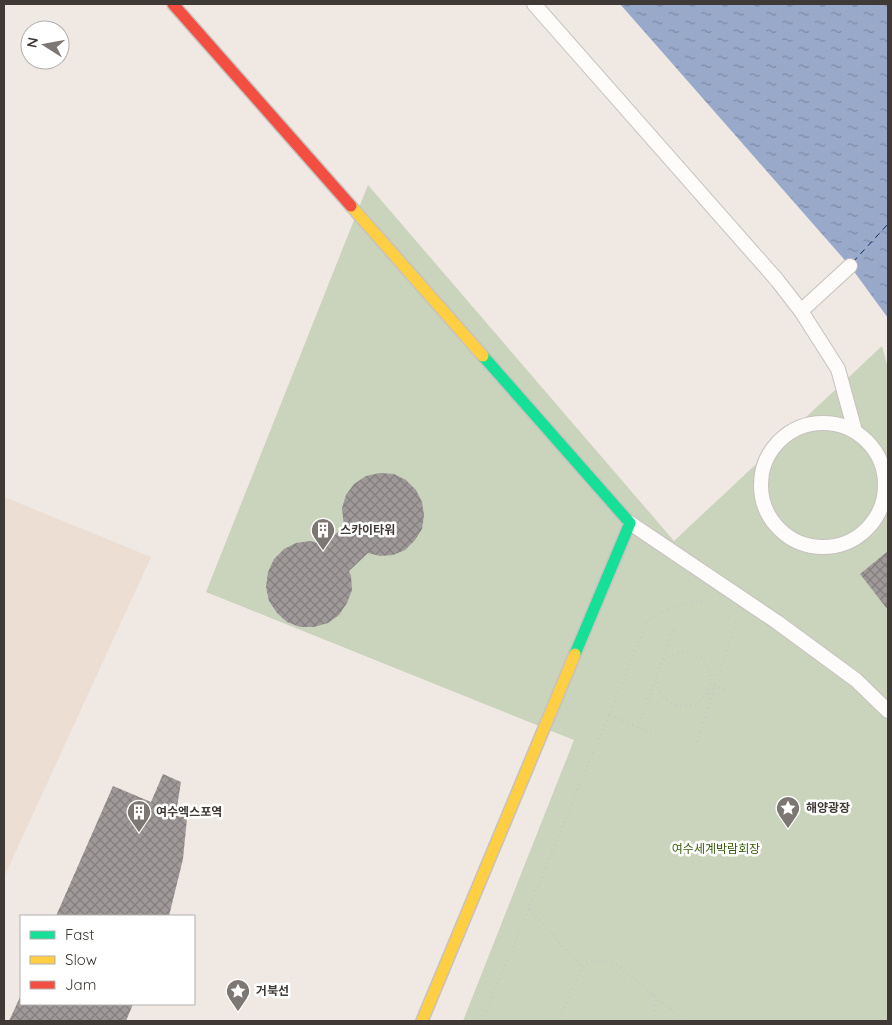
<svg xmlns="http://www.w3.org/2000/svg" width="892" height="1025" viewBox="0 0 892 1025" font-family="Quicksand,'Noto Sans KR',sans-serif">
<defs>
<pattern id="water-ripples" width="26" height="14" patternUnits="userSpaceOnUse" patternTransform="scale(1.25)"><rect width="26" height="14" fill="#98a9ca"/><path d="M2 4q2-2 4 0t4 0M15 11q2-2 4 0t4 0" fill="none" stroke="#7d8ba5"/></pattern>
<pattern id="building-cross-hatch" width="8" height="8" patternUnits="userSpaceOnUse" patternTransform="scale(1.25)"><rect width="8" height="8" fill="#9f9a99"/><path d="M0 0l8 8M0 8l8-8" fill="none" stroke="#837f7e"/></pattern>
</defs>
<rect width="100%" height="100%" fill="#efe8e3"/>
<!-- built -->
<polygon fill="#ecded3" points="4,497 151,557 4,877"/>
<!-- green -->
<polygon fill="#cad3bb" points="368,185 674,541 882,346 888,368 888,1021 463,1021 574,740 206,592"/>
<!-- water -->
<polygon fill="url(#water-ripples)" points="620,4 888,4 888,318 850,266"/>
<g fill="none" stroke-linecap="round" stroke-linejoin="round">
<!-- ferry -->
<polyline stroke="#072963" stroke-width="1" stroke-dasharray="6 5" stroke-linecap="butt" points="853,262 888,224"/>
</g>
<!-- building -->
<g fill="url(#building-cross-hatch)">
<polygon points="380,473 394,474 406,480 416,490 422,502 424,515 422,529 415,540 405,550 393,555 380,556 368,553 349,571 351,576 352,590 347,603 339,615 328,623 314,627 300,627 287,622 277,613 269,601 266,587 268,572 274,559 284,549 296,543 310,541 324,544 344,527 342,508 346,495 354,484 366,476"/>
<polygon points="888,551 888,610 860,574"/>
<polygon points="163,774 181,782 177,807 188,808 183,859 169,916 56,916 113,786 151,802"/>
<polygon points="21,995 21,1004 133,1004 126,1021 9,1021"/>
</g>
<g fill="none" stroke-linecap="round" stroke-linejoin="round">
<!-- lane casing -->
<g stroke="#c7c2be" stroke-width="16">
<g id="lane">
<polyline points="534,4 777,280 801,311 838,369 855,431"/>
<polyline points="801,311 850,266"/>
<circle cx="823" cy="485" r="62"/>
<polyline points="630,523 777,622 856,680 888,711"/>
</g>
</g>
<!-- fast casing -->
<g stroke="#c7c2be" stroke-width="14">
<polyline id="fast" points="483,356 630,523 575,654"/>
</g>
<!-- slow casing -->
<g stroke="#c7c2be" stroke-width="14">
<g id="slow">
<polyline points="351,206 483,356"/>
<polyline points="422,1021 575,654"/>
</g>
</g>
<!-- jam casing -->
<g stroke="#c7c2be" stroke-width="14">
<polyline id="jam" points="173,4 351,206"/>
</g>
<!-- path -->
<g stroke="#cbc8c6" stroke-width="3" stroke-dasharray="1 4" stroke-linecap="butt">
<circle cx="684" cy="679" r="27"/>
<polyline points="661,664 674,629"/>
<polyline points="714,685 726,691"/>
<polyline points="609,715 655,735"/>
<polyline points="638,728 656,676"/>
<polyline points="697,742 736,621"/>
<polyline points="529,909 582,967"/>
<polyline points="653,995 654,1021"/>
<path d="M482,1021L647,623C656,611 691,600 705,603"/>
<path d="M558,1021L582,967C592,958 605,960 617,965L684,1021"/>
</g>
<!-- lane -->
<use href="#lane" stroke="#fdfcfb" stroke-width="14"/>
<!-- fast -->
<use href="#fast" stroke="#16e098" stroke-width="11"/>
<!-- slow -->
<use href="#slow" stroke="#ffcf43" stroke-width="11"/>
<!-- jam -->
<use href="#jam" stroke="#f24e42" stroke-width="11"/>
</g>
<!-- icons -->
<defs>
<g id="building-pin" transform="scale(1.25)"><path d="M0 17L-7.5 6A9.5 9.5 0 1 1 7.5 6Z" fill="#7d7773" stroke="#fff"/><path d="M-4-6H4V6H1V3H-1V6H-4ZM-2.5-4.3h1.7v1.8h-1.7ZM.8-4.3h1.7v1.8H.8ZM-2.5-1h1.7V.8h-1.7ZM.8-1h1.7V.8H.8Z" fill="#fff"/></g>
<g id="sight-pin" transform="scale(1.25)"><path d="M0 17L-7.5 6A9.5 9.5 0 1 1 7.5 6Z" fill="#7d7773" stroke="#fff"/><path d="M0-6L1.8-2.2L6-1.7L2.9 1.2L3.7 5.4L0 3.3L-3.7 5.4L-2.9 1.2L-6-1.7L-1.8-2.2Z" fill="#fff"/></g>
</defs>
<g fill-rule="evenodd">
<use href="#building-pin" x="323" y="530"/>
<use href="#sight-pin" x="788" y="808"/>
<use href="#building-pin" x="139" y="812"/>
<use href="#sight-pin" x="238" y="991"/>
</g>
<g text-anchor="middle" stroke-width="5" stroke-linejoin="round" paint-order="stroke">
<!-- poi labels -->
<g font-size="12" font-weight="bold" fill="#403a36" stroke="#fff" text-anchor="start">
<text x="340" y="534">스카이타워</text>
<text x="806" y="812">해양광장</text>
<text x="156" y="816">여수엑스포역</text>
<text x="256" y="995">거북선</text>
</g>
<!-- park labels -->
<g font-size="12" fill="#385b0c" stroke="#fff">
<text x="716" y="853">여수세계박람회장</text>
</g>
</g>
<!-- border -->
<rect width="892" height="1025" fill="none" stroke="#403a36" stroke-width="10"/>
<!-- legend -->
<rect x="20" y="915" width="175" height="90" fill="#ffffff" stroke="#b3b0af"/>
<rect x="30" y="931" width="25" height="8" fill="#16e098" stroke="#b3b0af"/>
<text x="65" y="940" font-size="15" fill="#403a36">Fast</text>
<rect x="30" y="956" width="25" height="8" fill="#ffcf43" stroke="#b3b0af"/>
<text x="65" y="965" font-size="15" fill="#403a36">Slow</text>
<rect x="30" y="981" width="25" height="8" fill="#f24e42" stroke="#b3b0af"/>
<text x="65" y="990" font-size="15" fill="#403a36">Jam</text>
<!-- north arrow -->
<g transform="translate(45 45) rotate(281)"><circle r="24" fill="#ffffff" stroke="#b3b0af"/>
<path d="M0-4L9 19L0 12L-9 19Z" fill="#7d7773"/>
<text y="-8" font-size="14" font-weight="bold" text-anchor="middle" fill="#403a36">N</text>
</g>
</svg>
